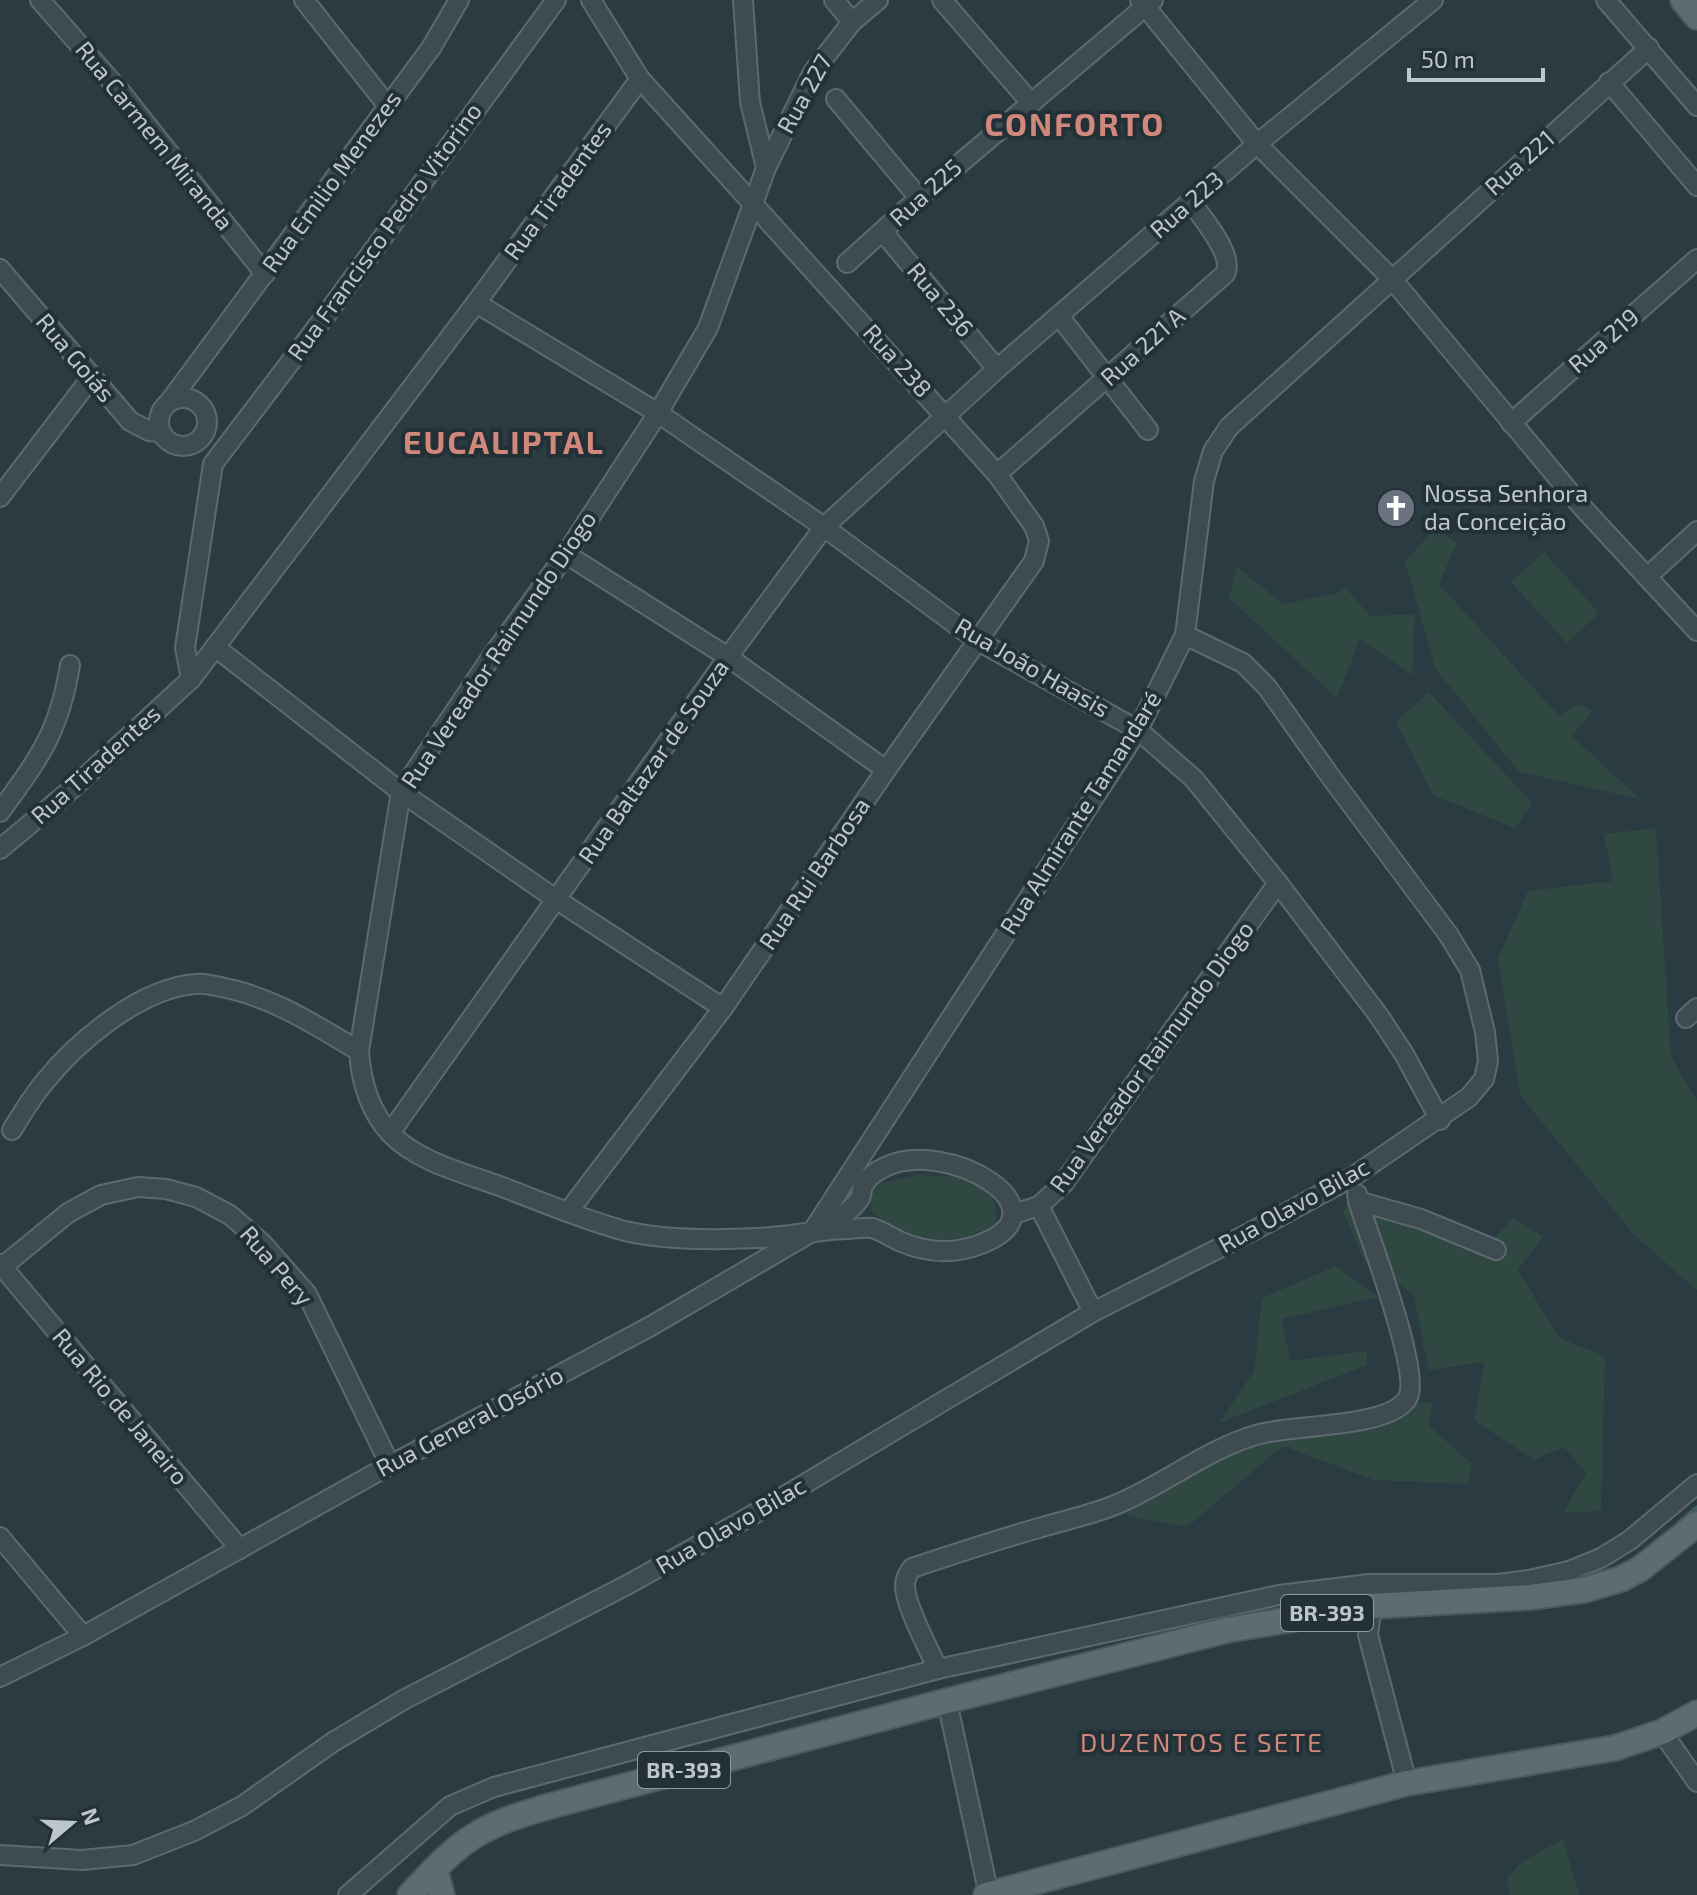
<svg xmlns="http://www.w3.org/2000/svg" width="1697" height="1895" viewBox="0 0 1697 1895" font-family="'Exo 2',sans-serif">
<rect width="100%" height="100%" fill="#2a3b42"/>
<!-- green -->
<g fill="#304842">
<polygon points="1436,528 1457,543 1439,584 1559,716 1578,704 1593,710 1572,736 1640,799 1519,772 1435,668 1405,561"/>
<polygon points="1544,552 1599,613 1567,643 1511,582"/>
<polygon points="1237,567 1283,604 1338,593 1345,587 1370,616 1415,614 1412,675 1360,639 1337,698 1229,598"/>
<polygon points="1429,692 1532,803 1515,828 1433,795 1396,722"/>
<polygon points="1656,828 1671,1057 1697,1101 1697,1290 1635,1236 1520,1095 1498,958 1528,891 1613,881 1604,834"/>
<path d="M917,1175C941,1176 981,1174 993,1199C996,1206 996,1217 997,1225L962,1239L916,1240L872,1213L869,1186Z"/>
<polygon points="1399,1201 1482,1254 1513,1217 1543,1237 1518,1270 1559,1338 1605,1356 1601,1511 1563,1513 1586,1473 1564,1447 1534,1460 1474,1420 1484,1362 1429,1370 1413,1293 1365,1263 1342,1209"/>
<polygon points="1336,1266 1378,1297 1282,1319 1290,1361 1367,1351 1367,1365 1219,1423 1254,1371 1262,1298"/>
<polygon points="1432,1402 1429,1426 1472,1464 1467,1484 1374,1480 1283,1446 1187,1527 1128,1516 1122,1504 1229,1446 1305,1418"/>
<polygon points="1563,1839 1579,1895 1509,1895 1507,1878 1523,1861"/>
</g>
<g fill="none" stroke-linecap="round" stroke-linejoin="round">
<!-- stream -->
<polyline stroke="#405c67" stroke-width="5" points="1679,1523 1697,1508"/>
<!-- minor casing -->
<g stroke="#5d696f" stroke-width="22">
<g id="minor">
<polyline points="40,0 120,91 265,274"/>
<polyline points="304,0 387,105"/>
<polyline points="743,0 750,102 766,168"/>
<polyline points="834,0 852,22"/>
<polyline points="942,0 1031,103"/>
<polyline points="1140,0 1257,144 1392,279 1583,508 1697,631"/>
<polyline points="1606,0 1697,106"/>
<polyline points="1609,82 1697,186"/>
<polyline points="836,99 919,198"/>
<polyline points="883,232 997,369"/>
<polyline points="847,263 919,198 1153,0"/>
<polyline points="0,269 130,421 149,431 160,432"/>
<polyline points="476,303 658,413 824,527 978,641 1138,730 1194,779 1278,883 1379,1016 1404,1054 1440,1120"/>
<polyline points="1059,316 1148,430"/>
<circle cx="183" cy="422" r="24"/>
<polyline points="170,401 431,48 459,0"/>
<polyline points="1511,423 1697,259"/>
<path d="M997,474L1225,274C1235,255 1202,218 1191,202"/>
<polyline points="0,497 91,378"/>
<polyline points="566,554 728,657 886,770"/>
<polyline points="1647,577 1697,531"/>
<polyline points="215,647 401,792 557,900 723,1008"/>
<polyline points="191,679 185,648 213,464 326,315 556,0"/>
<path d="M0,812C39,758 59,733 70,665"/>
<polyline points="0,849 73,788 191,679 476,303 640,79"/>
<polyline points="1686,1018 1697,1008"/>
<path d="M12,1130C21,1115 31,1099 42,1085C76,1042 141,987 197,984C205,983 214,986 221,987C273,997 315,1025 359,1051"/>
<polyline points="390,1133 728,657 824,527 997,369 1257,144 1433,0"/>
<polyline points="1357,1194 1358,1201 1421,1219 1496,1250"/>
<polyline points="1039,1206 1093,1312"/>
<polyline points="568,1212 723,1008 886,770 1034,561 1039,541 1034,526 997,474 640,79 591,0"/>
<polyline points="1013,1214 1039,1206 1063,1184 1278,883"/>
<path d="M824,1230C834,1221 853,1210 860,1198C862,1195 861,1190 863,1186C867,1177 877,1171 885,1167C948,1137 1070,1210 981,1244C953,1255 926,1253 899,1241C891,1237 880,1230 872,1228C864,1227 855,1229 847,1229C817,1230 787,1237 757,1238C717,1240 663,1240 625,1231C584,1220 544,1203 505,1188C468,1174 419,1163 391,1134C370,1112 361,1081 359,1051L401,792L490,659L566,554L658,413L708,328L766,168L813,72L852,22L878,0"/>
<polyline points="0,1264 240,1549"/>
<polyline points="2,1267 68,1213 101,1195 138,1187 166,1189 196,1197 230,1215 262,1243 307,1294 390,1465"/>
<polyline points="0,1537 83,1636"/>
<polyline points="1372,1606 1368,1635 1407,1783"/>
<path d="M938,1669C929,1650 905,1605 905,1586C905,1579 908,1573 912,1568C954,1554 996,1540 1039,1528C1065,1520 1091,1515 1115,1505C1164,1485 1205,1450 1256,1435C1290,1424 1387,1429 1407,1399C1423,1375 1368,1234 1358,1201"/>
<polyline points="0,1677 83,1636 390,1465 651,1326 812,1232 1138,730 1185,635 1204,481 1213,451 1229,427 1649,48"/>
<polyline points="947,1701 989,1895"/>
<polyline points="1662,1732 1697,1782"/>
<polyline points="0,1855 82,1860 133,1855 194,1831 242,1806 333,1742 405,1699 627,1585 749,1517 1093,1312 1251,1232 1354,1176 1469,1097 1484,1079 1488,1061 1485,1032 1470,970 1448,934 1330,776 1267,687 1243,663 1185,635"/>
<polyline points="348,1895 450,1806 494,1787 938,1669 1279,1595 1369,1584 1498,1584 1529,1580 1569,1571 1601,1558 1630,1540 1697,1484"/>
</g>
</g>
<!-- major casing -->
<g stroke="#4b585e" stroke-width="28">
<g id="major">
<polyline points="1683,0 1697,17"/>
<polyline points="435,1870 442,1895"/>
<path d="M410,1895C430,1874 450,1851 474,1836C497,1821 524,1814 550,1806L947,1701L1227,1630L1372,1606L1530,1597L1584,1590L1621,1579L1640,1569L1697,1524"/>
<polyline points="986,1895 1407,1783 1615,1748 1662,1732 1697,1713"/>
</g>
</g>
<!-- minor -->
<use href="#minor" stroke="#3e4c52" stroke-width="18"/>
<!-- major -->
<use href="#major" stroke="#5d6c71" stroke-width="24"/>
</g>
<!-- icons -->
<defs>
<g id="church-disc" transform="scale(2)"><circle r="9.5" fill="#6b7280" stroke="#233137"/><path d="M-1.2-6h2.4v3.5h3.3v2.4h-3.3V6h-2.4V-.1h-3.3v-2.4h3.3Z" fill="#fff"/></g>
</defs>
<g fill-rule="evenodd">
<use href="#church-disc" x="1396" y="508"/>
</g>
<g text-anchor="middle" stroke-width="8" stroke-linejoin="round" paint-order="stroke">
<!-- shield labels -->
<g fill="#233137" stroke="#8e999f" stroke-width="2">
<rect x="1281" y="1595" width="92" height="36" rx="6"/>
<rect x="638" y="1752" width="92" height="36" rx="6"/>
</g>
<g font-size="22" font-weight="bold" fill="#bcc6cc">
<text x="1327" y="1621">BR-393</text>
<text x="684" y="1778">BR-393</text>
</g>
<!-- street labels -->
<g font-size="24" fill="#bcc6cc" stroke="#233137">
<text transform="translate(805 94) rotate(-61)" y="8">Rua 227</text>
<text transform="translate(154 136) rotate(51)" y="8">Rua Carmem Miranda</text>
<text transform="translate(1520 163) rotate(-42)" y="8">Rua 221</text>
<text transform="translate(332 182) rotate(-54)" y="8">Rua Emilio Menezes</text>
<text transform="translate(558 191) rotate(-54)" y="8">Rua Tiradentes</text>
<text transform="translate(926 193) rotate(-42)" y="8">Rua 225</text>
<text transform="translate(1187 205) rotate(-41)" y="8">Rua 223</text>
<text transform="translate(385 232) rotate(-54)" y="8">Rua Francisco Pedro Vitorino</text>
<text transform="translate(940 300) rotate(50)" y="8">Rua 236</text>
<text transform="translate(1604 341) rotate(-41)" y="8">Rua 219</text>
<text transform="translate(1143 347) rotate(-42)" y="8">Rua 221 A</text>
<text transform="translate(75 358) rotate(50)" y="8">Rua Goiás</text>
<text transform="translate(897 361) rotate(48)" y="8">Rua 238</text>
<text transform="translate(499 650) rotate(-56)" y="8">Rua Vereador Raimundo Diogo</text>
<text transform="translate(1032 668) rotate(30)" y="8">Rua João Haasis</text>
<text transform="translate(654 762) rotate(-55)" y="8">Rua Baltazar de Souza</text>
<text transform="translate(96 765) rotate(-42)" y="8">Rua Tiradentes</text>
<text transform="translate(1081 813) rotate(-58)" y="8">Rua Almirante Tamandaré</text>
<text transform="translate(815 874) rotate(-56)" y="8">Rua Rui Barbosa</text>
<text transform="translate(1152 1057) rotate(-54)" y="8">Rua Vereador Raimundo Diogo</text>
<text transform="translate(1294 1206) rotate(-29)" y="8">Rua Olavo Bilac</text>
<text transform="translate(276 1266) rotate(49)" y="8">Rua Pery</text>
<text transform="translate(120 1407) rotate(50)" y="8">Rua Rio de Janeiro</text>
<text transform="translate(470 1422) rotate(-28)" y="8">Rua General Osório</text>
<text transform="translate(731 1526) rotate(-30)" y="8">Rua Olavo Bilac</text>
</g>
<!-- poi labels -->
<g font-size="24" fill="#bcc6cc" stroke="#233137" text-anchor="start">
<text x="1424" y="502">Nossa Senhora<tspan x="1424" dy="28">da Conceição</tspan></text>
</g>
<!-- neighbourhood labels -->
<g font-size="26" letter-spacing="2" fill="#d0877c" stroke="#233137">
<text x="1202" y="1752">DUZENTOS E SETE</text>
</g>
<!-- district labels -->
<g font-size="32" font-weight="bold" letter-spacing="2" fill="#d0877c" stroke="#233137">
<text x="1075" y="136">CONFORTO</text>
<text x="504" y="454">EUCALIPTAL</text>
</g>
</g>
<!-- north arrow -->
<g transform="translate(72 1823) rotate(71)" stroke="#233137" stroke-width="6" paint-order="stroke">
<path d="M0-6L14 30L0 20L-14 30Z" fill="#bcc6cc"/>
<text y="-12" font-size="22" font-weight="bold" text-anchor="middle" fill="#bcc6cc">N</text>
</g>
<!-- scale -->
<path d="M1409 68v12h134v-12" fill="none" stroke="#bcc6cc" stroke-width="4"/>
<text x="1421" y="68" font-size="24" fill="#bcc6cc" stroke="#233137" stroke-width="6" paint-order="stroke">50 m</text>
</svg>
